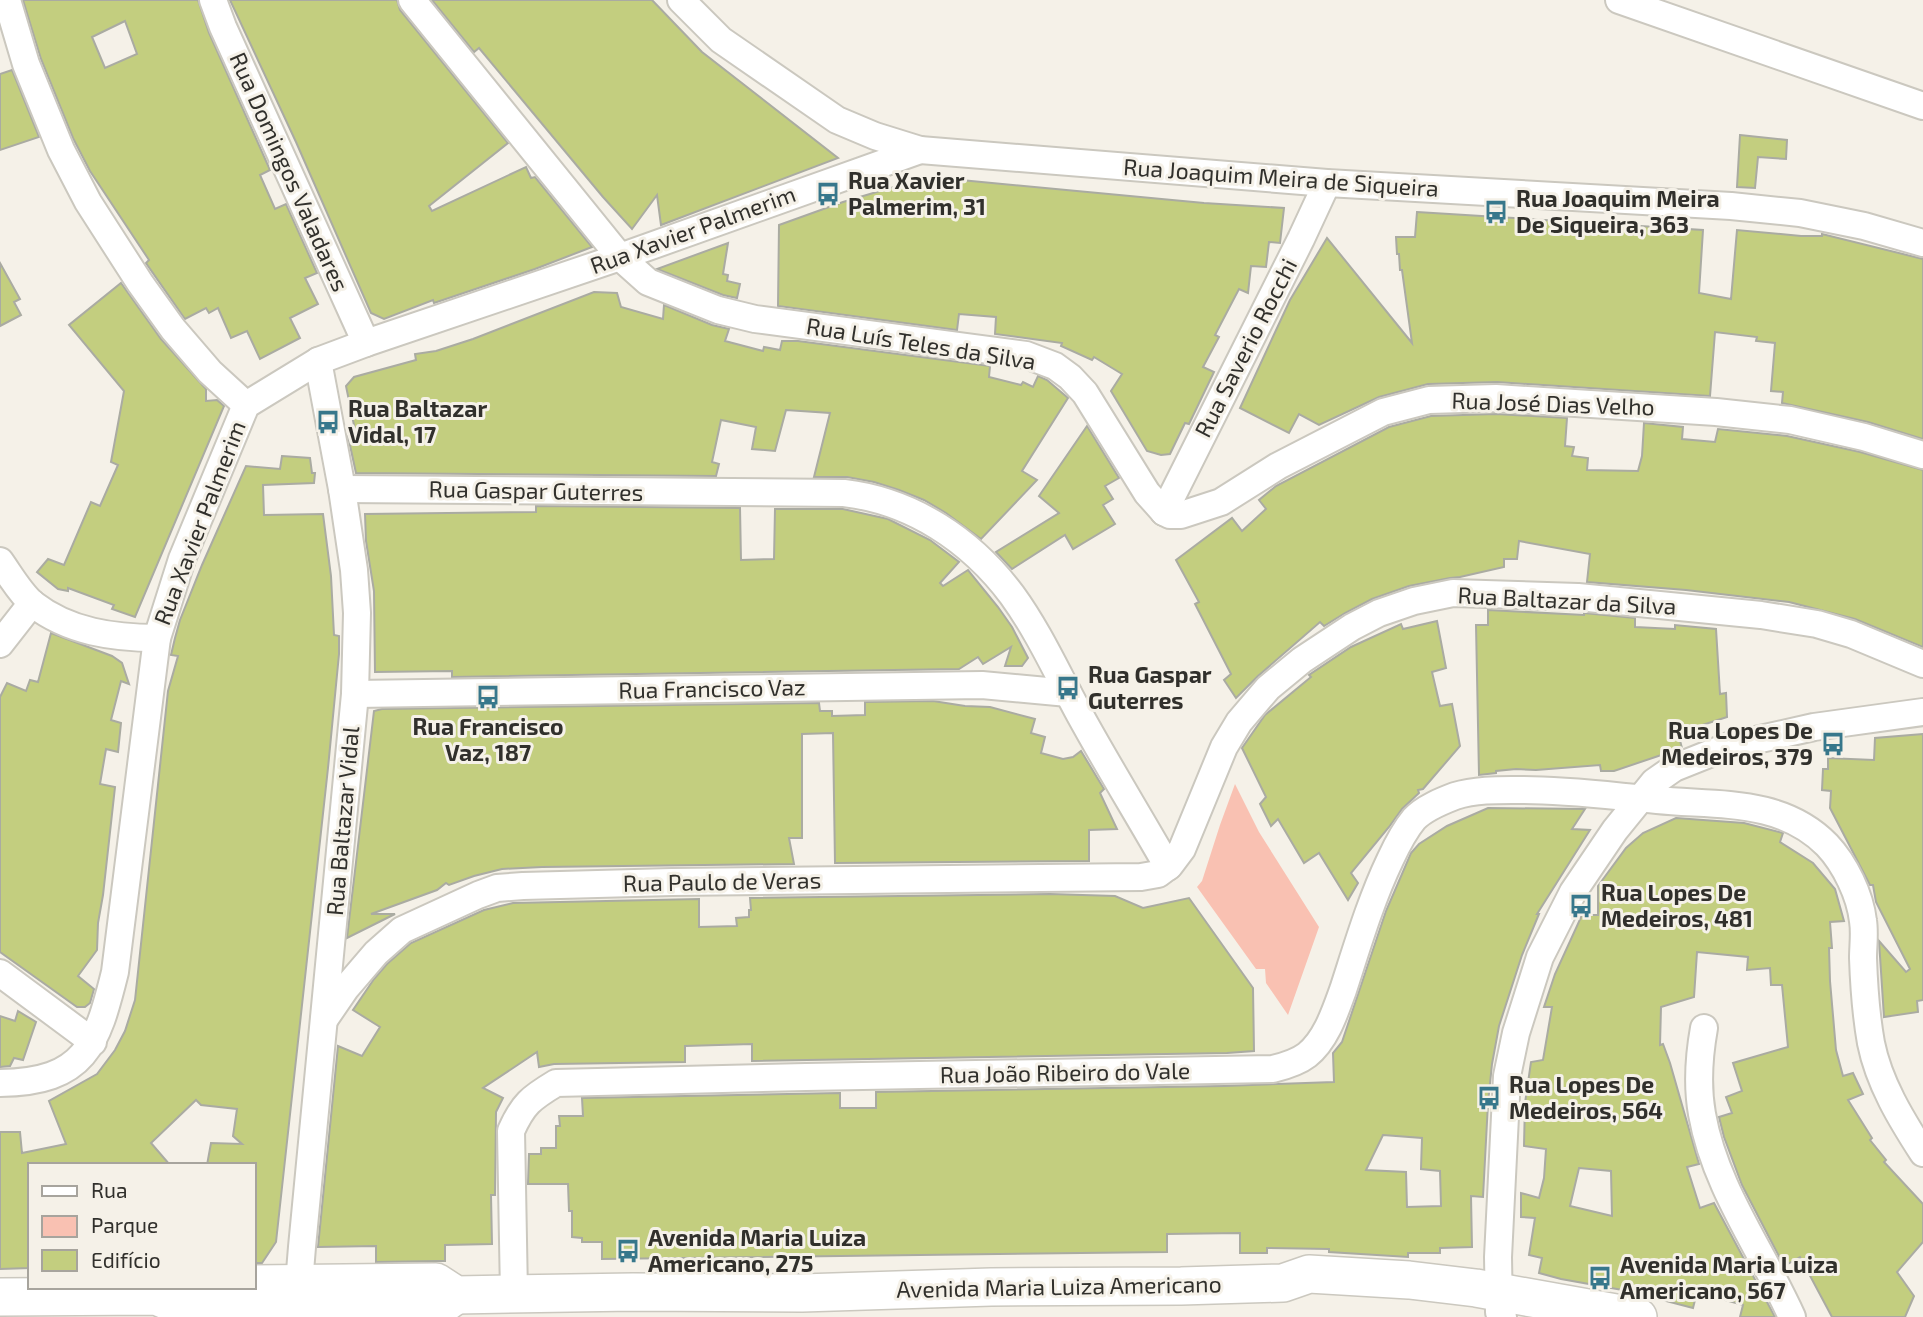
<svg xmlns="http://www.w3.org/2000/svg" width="1923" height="1317" viewBox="0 0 1923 1317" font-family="'Exo 2',sans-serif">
<rect width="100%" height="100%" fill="#f5f1e8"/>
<!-- green -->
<polygon fill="#f9c1b2" points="1235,784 1259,832 1319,927 1288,1015 1266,983 1265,969 1256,969 1197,887 1202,881 1220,825"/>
<!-- building -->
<g fill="#c3ce7f" stroke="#aaaba2" stroke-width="2" fill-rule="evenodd">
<path d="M23,0H198L209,33L270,170L260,175L275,209L286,204L317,273L305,278L318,304L290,318L300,338L260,359L247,331L231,338L218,308L209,313L206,308L185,319L146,263L149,260L90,171L73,138L41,59ZM125,21L137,54L105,68L92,37Z"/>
<polygon points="230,0 397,0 400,10 508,143 429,206 432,211 526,167 531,178 535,177 592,247 535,269 434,303 433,300 384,319 371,313 296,142"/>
<polygon points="432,0 652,0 702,52 838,158 661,225 657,195 632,229 603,197 479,48 474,52"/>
<polygon points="12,70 39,137 0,150 0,74"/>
<polygon points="1740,135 1787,140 1786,159 1758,157 1755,188 1737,187"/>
<polygon points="940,178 1204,203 1284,208 1280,243 1269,242 1266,267 1251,266 1248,293 1239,289 1215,335 1219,337 1203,367 1214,372 1189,424 1185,423 1170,454 1161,455 1147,451 1111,391 1122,374 1094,357 1092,360 1061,346 1062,343 995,334 996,317 959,314 957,330 778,306 779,225 843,202 890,188"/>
<polygon points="1417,212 1703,230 1699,293 1731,299 1737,230 1801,236 1822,236 1822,234 1923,259 1923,439 1868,422 1782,403 1783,392 1771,391 1775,343 1756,341 1757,337 1715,332 1710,396 1497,382 1428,384 1379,397 1319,425 1299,414 1289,433 1240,408 1290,300 1327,238 1412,343 1402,270 1400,270 1399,254 1397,254 1396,237 1415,237"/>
<polygon points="728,243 723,274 728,275 727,281 740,284 737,298 723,295 657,269"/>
<polygon points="0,263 20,299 14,302 21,315 0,326"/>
<polygon points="121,283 161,339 206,389 206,401 217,400 224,406 135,617 112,609 114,605 68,588 68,591 58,589 37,572 48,559 64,565 91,502 100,506 118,465 111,462 124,391 69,325"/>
<polygon points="594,292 617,293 621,307 663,319 664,305 712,325 729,329 725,341 763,351 764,347 780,350 782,341 798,341 990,366 989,377 1021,385 1023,382 1033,387 1038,376 1047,380 1068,398 1022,471 1037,480 981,539 946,513 924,500 899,490 874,482 847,477 814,477 830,413 786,410 775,451 752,449 756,427 721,420 712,462 719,464 716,476 356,473 348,436 356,435 346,386 354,377 416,360 415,354 436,351 473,339"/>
<polygon points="1496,414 1567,418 1565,446 1574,447 1572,456 1588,458 1587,470 1638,471 1642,456 1644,423 1683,427 1682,439 1715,442 1718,429 1787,436 1860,452 1923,470 1923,647 1855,619 1789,602 1686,590 1587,582 1590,554 1519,541 1517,559 1504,559 1504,567 1460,577 1450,578 1409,586 1372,599 1345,613 1324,626 1320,622 1258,676 1236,698 1224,680 1231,674 1195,604 1199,602 1176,560 1232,518 1242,531 1266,509 1259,500 1276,486 1389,427 1431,416"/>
<polygon points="1087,426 1119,478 1105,486 1113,499 1103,505 1115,524 1073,549 1065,535 1012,569 996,552 1059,513 1039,496"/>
<polygon points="282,456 310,458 312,473 315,473 314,483 263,485 264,515 323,514 331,576 334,635 339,636 339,654 328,768 276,1242 262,1263 254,1263 254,1165 207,1165 211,1143 242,1144 233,1136 237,1109 201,1105 196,1100 151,1143 170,1165 30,1165 30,1268 0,1269 0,1132 20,1132 22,1153 66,1144 49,1101 97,1074 115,1050 125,1031 135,1000 168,691 178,656 171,655 175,638 180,620 202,565 246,466 280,469"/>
<polygon points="536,506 740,508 741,560 774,559 775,509 843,509 888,519 930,540 959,562 940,583 943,586 968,570 998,607 1012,627 1028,658 1022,666 1005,666 1011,647 983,664 978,657 959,669 452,677 452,671 375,672 374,591 366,541 365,514 536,512"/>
<polygon points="1488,610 1584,615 1584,613 1635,618 1635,627 1675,629 1675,625 1716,629 1720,694 1726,693 1727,717 1678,733 1682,748 1614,771 1601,771 1600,765 1536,770 1516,769 1496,771 1496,773 1479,775 1476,625 1488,625"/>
<polygon points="1437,621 1446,668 1432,672 1440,706 1452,704 1460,746 1423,789 1418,790 1419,793 1402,809 1389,827 1351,873 1358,883 1348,900 1319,853 1304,863 1278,819 1271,826 1260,804 1266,797 1242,748 1265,715 1311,677 1309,675 1351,647 1401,624 1403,629"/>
<polygon points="51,633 112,656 122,663 129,684 121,681 111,720 121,723 118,752 106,749 100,784 115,787 103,895 98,923 97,950 78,976 94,989 90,1003 85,1007 77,1007 0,952 0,697 7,683 26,691 30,680 38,682"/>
<polygon points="933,701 965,706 990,707 1035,719 1031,733 1045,737 1041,753 1063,759 1073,757 1081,751 1104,789 1100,793 1117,829 1089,830 1089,861 835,863 833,733 802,734 802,838 789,838 794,864 542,867 502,869 474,876 449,885 446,883 437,890 371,914 395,914 347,938 374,711 382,709 819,703 820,711 832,711 832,716 865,715 865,702"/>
<polygon points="1923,734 1923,1000 1917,1001 1918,1012 1884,1017 1879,941 1906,972 1910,969 1876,902 1873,885 1870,885 1830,808 1831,791 1822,790 1823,769 1828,769 1828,758 1874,760 1875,738"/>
<path d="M1488,808L1585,809L1572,829L1590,830L1537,914H1539L1522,955L1499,1026L1492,1064L1488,1103L1483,1197L1471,1196L1472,1247L1440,1248V1253H1408V1257L1329,1252V1249L1267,1248V1253H1240V1233L1167,1234V1252L602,1259V1242H582V1238L572,1237V1211H569L568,1184H528L529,1154H541V1148H556V1126H560L559,1116H583L582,1098L840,1093V1108H876V1092L1225,1086L1334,1082L1333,1053L1342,1042L1386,911L1411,853L1419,844L1447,826ZM1383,1135L1422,1138L1421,1169L1440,1171L1441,1206L1407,1207L1406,1172L1366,1170Z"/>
<path d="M1676,818L1744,823L1783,833L1780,842L1813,863L1835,889L1844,921L1830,922L1832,948H1829L1830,981L1836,1050L1843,1076L1853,1073L1863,1094L1848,1100L1872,1138L1870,1140L1886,1160L1884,1162L1923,1204V1242L1897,1272L1914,1296L1905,1317H1832L1800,1257L1784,1266L1742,1185L1724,1137L1719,1117L1732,1113L1726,1097L1742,1091L1733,1063L1788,1047L1782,985H1771L1770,968L1747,970L1748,957L1697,952L1694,997L1661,1007L1660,1045L1663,1044L1670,1063L1699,1164L1687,1167L1700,1208L1714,1203L1775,1317H1740L1743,1305L1697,1292L1693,1308L1628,1291L1561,1279L1539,1273L1542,1258L1529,1255L1535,1218L1521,1217V1193L1539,1198L1544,1178L1546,1149L1524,1146L1525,1103L1531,1062L1543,1060L1552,1007H1544L1555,974L1582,915H1598V886L1626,848L1643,833ZM1579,1168L1611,1171L1612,1216L1570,1206Z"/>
<polygon points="1050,894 1115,896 1143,908 1189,898 1253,988 1254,1051 1227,1053 752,1061 752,1044 685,1046 685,1062 554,1064 539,1067 537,1052 483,1088 503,1098 496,1112 495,1195 491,1195 492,1244 445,1245 445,1261 437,1261 376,1262 376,1246 318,1247 338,1046 362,1056 380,1027 353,1010 374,979 387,964 411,943 484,910 513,903 699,899 699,927 737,926 736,918 749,917 749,910 751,910 750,898"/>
<polygon points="18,1011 36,1022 23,1060 14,1058 10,1066 0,1067 0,1016 15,1021"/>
</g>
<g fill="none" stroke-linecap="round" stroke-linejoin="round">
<!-- street casing -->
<g stroke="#cbc8bf" stroke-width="30">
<g id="street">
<polyline points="7,0 26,64 61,150 88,202 140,283 173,329 210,372 246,405"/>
<polyline points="213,0 223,27 366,343"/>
<polyline points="412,0 620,257 648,282 718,310 755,319 1026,355 1055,366 1070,377 1085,393 1147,493 1164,512"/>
<polyline points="681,0 721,40 837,120 875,136 920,150 1327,183 1731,206 1800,213 1864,226 1923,243"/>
<polyline points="1619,0 1923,106"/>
<path d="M342,489L844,493C912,501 971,540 1012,595C1039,632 1058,675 1080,715C1108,766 1139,816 1168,867"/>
<polyline points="1164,512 1170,515 1181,515 1221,502 1278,466 1383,412 1429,400 1496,398 1716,412 1790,420 1864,437 1923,455"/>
<polyline points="1164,512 1301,239 1327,183"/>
<path d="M0,561C10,575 20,593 33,604C69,632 114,638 157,638"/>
<polyline points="0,644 32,603"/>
<polyline points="355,694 982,685 1068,693"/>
<polyline points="0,973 93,1042"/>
<polyline points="324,1020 346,988 376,953 402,930 478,895 497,888 523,886 672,882 1141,877 1158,874 1170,865 1182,849 1224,747 1239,722 1268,688 1302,660 1352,627 1379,613 1414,601 1453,593 1578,597 1761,615 1817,624 1851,634 1923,664"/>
<path d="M1704,1028C1699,1056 1697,1086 1702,1114C1715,1188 1762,1250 1792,1317"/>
<path d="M0,1083C85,1082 97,1045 115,972L157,638L182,559L246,405L318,361L366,343L620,257L920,150"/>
<path d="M514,1294L511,1131C523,1104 531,1098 556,1083L806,1077L1273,1069C1285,1066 1298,1062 1307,1055C1326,1040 1335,1012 1343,990C1357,947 1370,902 1390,860C1396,847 1404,831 1414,819C1424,808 1442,801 1455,796C1477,789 1502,790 1524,790C1569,790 1612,796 1657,800C1716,806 1781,798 1827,845C1845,864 1860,895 1863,921C1865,933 1863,946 1863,958C1864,987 1866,1015 1871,1043C1879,1083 1901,1119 1923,1153"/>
<polyline points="300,1301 299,1284 302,1247 355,694 357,613 354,570 342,489 318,361"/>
<polyline points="1503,1317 1499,1312 1498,1257 1507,1076 1516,1033 1540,957 1573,892 1615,830 1654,782 1674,768 1729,746 1814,727 1923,712"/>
</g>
</g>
<!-- secondary casing -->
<g stroke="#cbc8bf" stroke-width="40">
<g id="secondary">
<polyline points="254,1284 436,1282 456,1295 633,1292 802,1293 991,1287 1181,1286 1283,1283 1309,1274 1409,1280 1476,1288 1638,1317"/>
<polyline points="0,1297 156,1296 185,1308 421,1309 438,1308 456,1295"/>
</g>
</g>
<!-- street -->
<use href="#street" stroke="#fff" stroke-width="26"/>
<!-- secondary -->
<use href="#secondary" stroke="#fff" stroke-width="37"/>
</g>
<!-- icons -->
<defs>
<g id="bus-bare" transform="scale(1.89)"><path d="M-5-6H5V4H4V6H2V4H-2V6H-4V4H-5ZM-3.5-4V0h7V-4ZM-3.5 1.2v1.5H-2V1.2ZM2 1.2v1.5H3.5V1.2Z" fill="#37778b" stroke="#f5f1e8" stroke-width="2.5" paint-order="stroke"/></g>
</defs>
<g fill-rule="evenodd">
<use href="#bus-bare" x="828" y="194"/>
<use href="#bus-bare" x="1496" y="212"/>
<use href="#bus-bare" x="328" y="422"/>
<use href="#bus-bare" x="1068" y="688"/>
<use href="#bus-bare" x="488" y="697"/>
<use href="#bus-bare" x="1833" y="744"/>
<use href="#bus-bare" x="1581" y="906"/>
<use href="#bus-bare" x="1489" y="1098"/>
<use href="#bus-bare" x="628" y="1251"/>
<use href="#bus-bare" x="1600" y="1278"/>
</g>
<g text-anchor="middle" stroke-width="6" stroke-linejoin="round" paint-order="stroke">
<!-- street labels -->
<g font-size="23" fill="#31302c" stroke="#f5f1e8">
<text transform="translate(289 172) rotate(66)" y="8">Rua Domingos Valadares</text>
<text transform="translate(1281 178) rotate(4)" y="8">Rua Joaquim Meira de Siqueira</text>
<text transform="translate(693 230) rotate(-20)" y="8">Rua Xavier Palmerim</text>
<text transform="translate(921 344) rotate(9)" y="8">Rua Luís Teles da Silva</text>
<text transform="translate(1246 348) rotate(-63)" y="8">Rua Saverio Rocchi</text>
<text transform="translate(1553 404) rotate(2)" y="8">Rua José Dias Velho</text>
<text transform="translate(536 491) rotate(1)" y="8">Rua Gaspar Guterres</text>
<text transform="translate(200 523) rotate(-69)" y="8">Rua Xavier Palmerim</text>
<text transform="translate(1567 601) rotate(3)" y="8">Rua Baltazar da Silva</text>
<text transform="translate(712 689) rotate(-1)" y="8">Rua Francisco Vaz</text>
<text transform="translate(343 821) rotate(-85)" y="8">Rua Baltazar Vidal</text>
<text transform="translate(722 882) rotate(-1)" y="8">Rua Paulo de Veras</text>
<text transform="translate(1065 1073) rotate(-1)" y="8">Rua João Ribeiro do Vale</text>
<text transform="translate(1059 1287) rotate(-1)" y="8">Avenida Maria Luiza Americano</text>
</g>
<!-- poi labels -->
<g font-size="23" font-weight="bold" fill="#31302c" stroke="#f5f1e8" text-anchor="start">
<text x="848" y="189">Rua Xavier<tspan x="848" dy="26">Palmerim, 31</tspan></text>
<text x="1516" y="207">Rua Joaquim Meira<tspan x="1516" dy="26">De Siqueira, 363</tspan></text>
<text x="348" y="417">Rua Baltazar<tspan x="348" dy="26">Vidal, 17</tspan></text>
<text x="1088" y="683">Rua Gaspar<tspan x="1088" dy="26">Guterres</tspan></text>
<text x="488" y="735" text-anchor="middle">Rua Francisco<tspan x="488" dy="26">Vaz, 187</tspan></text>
<text x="1813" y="739" text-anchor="end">Rua Lopes De<tspan x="1813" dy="26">Medeiros, 379</tspan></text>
<text x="1601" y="901">Rua Lopes De<tspan x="1601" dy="26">Medeiros, 481</tspan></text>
<text x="1509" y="1093">Rua Lopes De<tspan x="1509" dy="26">Medeiros, 564</tspan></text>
<text x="648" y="1246">Avenida Maria Luiza<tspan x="648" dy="26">Americano, 275</tspan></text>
<text x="1620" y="1273">Avenida Maria Luiza<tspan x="1620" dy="26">Americano, 567</tspan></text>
</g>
</g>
<!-- legend -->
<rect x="28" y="1163" width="228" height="126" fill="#f5f1e8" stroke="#a7a49d" stroke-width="2"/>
<rect x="42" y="1186" width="35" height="10" fill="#ffffff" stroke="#a7a49d" stroke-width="2"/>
<text x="91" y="1198" font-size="21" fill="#31302c">Rua</text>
<rect x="42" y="1216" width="35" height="21" fill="#f9c1b2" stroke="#a7a49d" stroke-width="2"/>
<text x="91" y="1233" font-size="21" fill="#31302c">Parque</text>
<rect x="42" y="1250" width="35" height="21" fill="#c3ce7f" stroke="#a7a49d" stroke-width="2"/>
<text x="91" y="1268" font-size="21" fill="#31302c">Edifício</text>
</svg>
